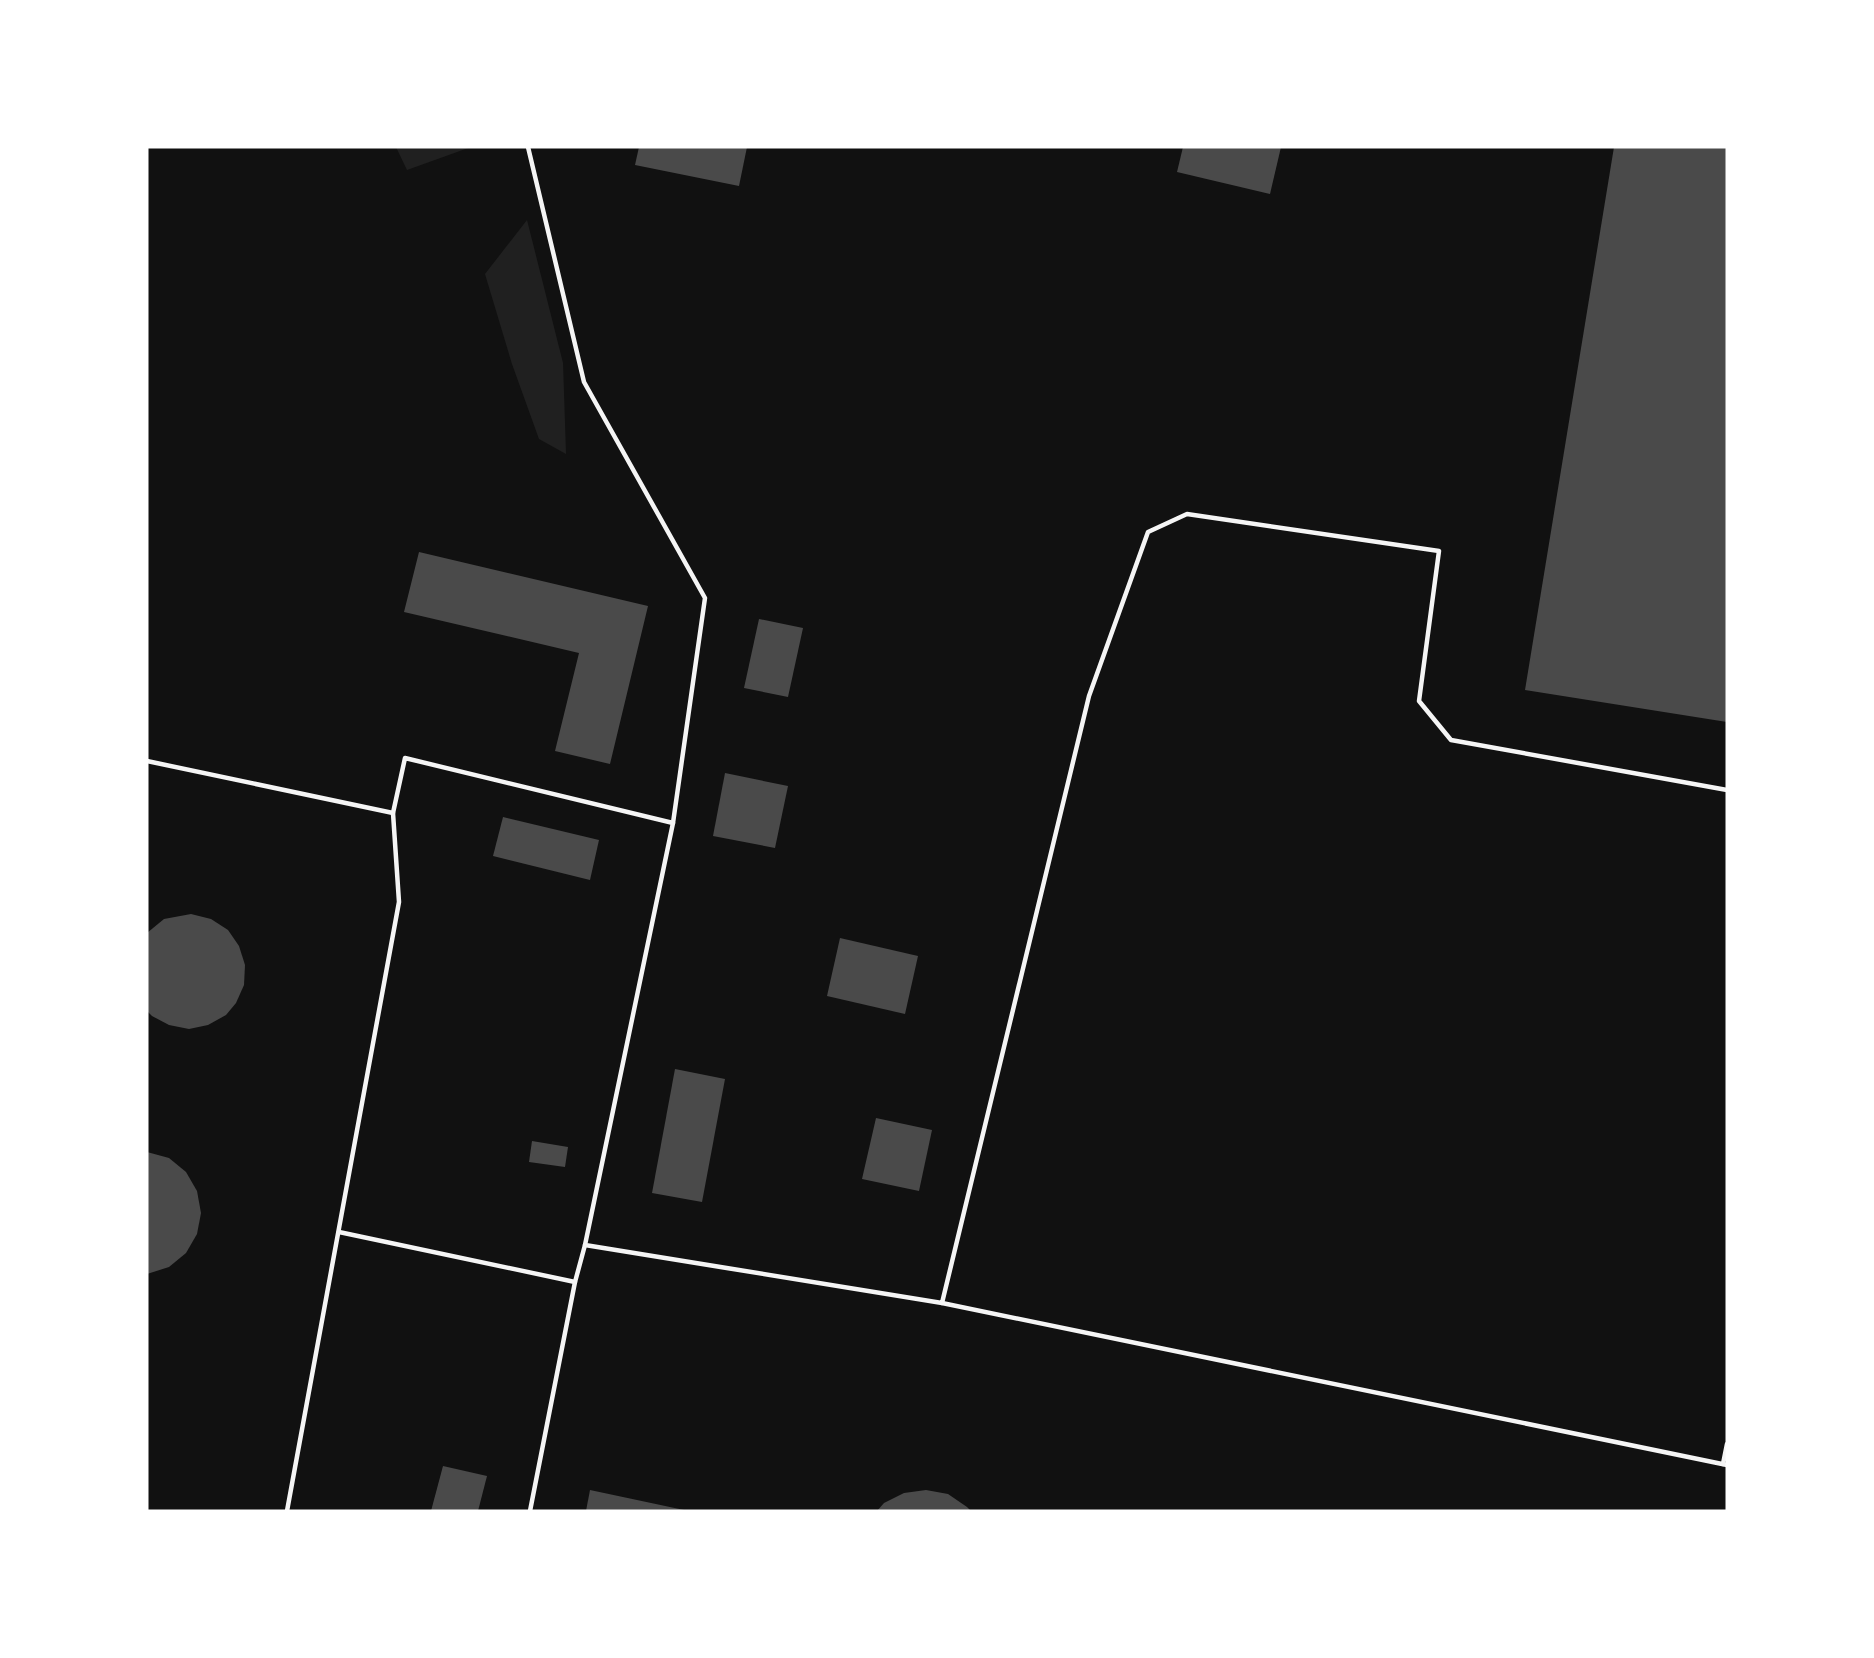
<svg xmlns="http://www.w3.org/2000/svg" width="1874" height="1658" viewBox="0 0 1874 1658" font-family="Montserrat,sans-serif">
<rect width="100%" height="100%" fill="#111"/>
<!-- green -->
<g fill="#202020">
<polygon points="396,147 471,147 407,170"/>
<polygon points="527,220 563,363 566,454 539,439 512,364 485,274"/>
</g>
<!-- building -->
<g fill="#4a4a4a">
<polygon points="639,147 747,147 739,186 635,165"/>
<polygon points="1183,147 1281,147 1270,194 1177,172"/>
<polygon points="1614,147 1727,147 1727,722 1525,690"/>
<polygon points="419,552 648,606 610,764 555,751 579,653 404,612"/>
<polygon points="759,619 803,628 788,697 744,688"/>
<polygon points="725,773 788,786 775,848 713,836"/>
<polygon points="503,817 599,840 590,880 493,856"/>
<polygon points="191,914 211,919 228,930 239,946 245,965 244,985 236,1003 226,1015 208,1025 189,1029 169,1025 152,1016 147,1011 147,933 164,919"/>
<polygon points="840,938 918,956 905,1014 827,996"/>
<polygon points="675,1069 725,1079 702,1202 652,1193"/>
<polygon points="876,1118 932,1130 919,1191 862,1179"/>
<polygon points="532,1141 568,1147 565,1167 529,1162"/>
<polygon points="147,1152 169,1158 186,1172 197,1191 201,1213 197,1234 186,1253 169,1267 147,1274"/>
<polygon points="443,1466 487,1476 478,1511 431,1511"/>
<polygon points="590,1490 684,1510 684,1511 586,1511"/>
<polygon points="926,1490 948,1494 967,1507 971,1511 877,1511 884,1503 904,1493"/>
</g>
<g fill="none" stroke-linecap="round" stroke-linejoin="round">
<!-- service -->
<g stroke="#f5f5f5" stroke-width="4.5">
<polyline points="528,147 584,382 705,598 673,823 585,1245 942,1303 1089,696 1148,532 1187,514 1439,551 1419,701 1451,740 1727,790"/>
<polyline points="147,761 393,813"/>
<polyline points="339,1232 575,1282"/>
<polyline points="942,1303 1727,1465"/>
<polyline points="1723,1464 1727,1444"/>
<polyline points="287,1511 399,902 393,813 405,758 673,823"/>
<polyline points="530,1511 575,1282 585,1245"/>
</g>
</g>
<!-- border -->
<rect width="1874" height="1658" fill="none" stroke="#ffffff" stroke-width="297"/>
</svg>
